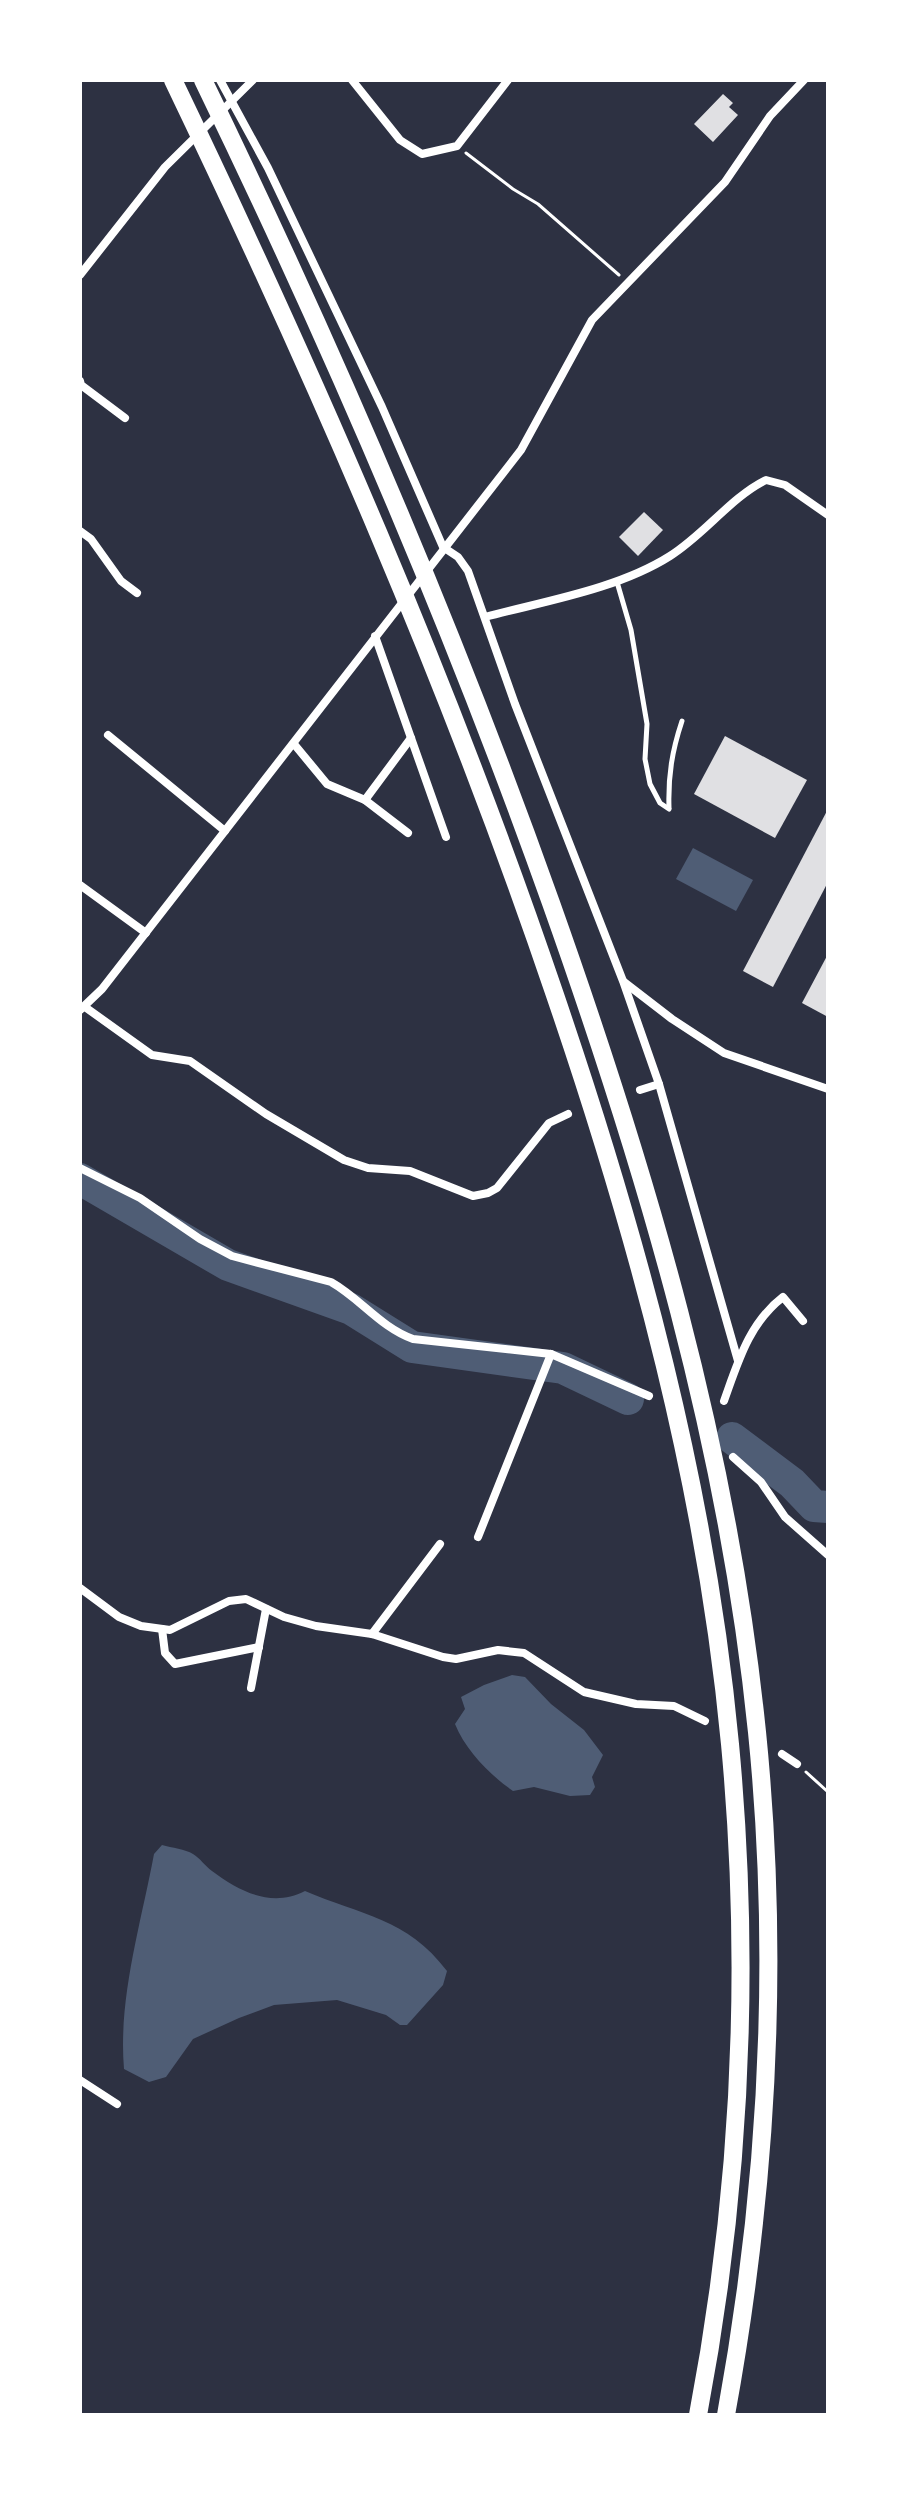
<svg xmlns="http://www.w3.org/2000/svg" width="908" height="2495" viewBox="0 0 908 2495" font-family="Rubik,sans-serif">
<rect width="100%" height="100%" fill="#2d3142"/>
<!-- water -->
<g fill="#4f5d75">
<polygon points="693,848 753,880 736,911 676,879"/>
<path d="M512,1675L525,1677L551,1704L584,1730L603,1755L592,1777L595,1787L590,1795L570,1796L534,1787L513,1791C490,1775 466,1751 455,1724L465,1709L461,1697L484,1685Z"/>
<path d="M162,1845C172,1848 185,1849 193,1854C200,1858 205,1866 212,1871C240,1892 272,1908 305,1891C361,1915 407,1918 447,1971L443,1985L407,2025H400L386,2015L337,2000L274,2005L239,2018L193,2039L166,2077L149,2082L124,2069C118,1998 141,1924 154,1854Z"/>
</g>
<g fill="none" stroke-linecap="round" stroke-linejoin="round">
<!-- river -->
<g stroke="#4f5d75" stroke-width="32">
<polyline points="80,1179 228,1265 351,1309 412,1347 563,1368 628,1399"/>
<polyline points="732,1438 792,1483 814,1506 828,1507"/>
</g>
</g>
<!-- building -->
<g fill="#e0e0e3">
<polygon points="723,94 733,103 729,107 738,115 713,142 694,124"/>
<polygon points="644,512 663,530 638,556 619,537"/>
<polygon points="725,736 807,780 775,838 694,794"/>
<polygon points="828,809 828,882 773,987 743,971"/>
<polygon points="828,954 828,1017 802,1003"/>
</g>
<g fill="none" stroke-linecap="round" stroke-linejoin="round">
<!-- path -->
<g stroke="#fff" stroke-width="3">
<polyline points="466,153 513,189 538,204 619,275"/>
<polyline points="806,1772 828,1792"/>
</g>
<!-- service -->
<g stroke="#fff" stroke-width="5">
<polyline points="617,582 631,630 647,724 645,759 650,784 660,803 669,809"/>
<path d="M669,808C668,776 672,751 682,721"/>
</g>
<!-- minor -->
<g stroke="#fff" stroke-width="8">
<polyline points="220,80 268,168 382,407 443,547 458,557 468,571 515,704 623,981 659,1084 738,1361"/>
<polyline points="352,80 400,140 422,154 457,146 508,80"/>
<polyline points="80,275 165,167 253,80"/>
<polyline points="80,381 81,385 125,418"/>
<polyline points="80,531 91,539 121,581 137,593"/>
<path d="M485,617C545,601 618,589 670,556C705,534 730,498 766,480L785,485L828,515"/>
<polyline points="375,636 446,837"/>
<polyline points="108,735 225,831"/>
<polyline points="294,744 327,784 365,800 408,833"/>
<polyline points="365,800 411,738"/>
<polyline points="80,885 146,933"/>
<polyline points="624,982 672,1019 724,1053 828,1089"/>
<polyline points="85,1007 152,1055 190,1061 266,1114 344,1160 368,1168 410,1171 473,1196 488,1193 497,1188 549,1123 568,1114"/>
<polyline points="80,1010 102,989 521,450 592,320 725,182 770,116 804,80"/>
<polyline points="640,1090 659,1084"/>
<path d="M80,1168L140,1198L200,1239L232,1256L331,1282C361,1299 380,1327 413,1339L551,1354L649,1396"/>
<path d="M724,1401C738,1362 749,1323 783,1297L803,1321"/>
<polyline points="733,1457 761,1482 785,1517 828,1555"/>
<polyline points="478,1537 551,1354"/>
<polyline points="80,1588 119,1617 141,1626 170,1630 229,1601 246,1599 284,1617 316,1626 372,1634 443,1657 456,1659 498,1650 524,1653 584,1692 636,1704 674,1706 705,1721"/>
<polyline points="162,1629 165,1653 175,1664 259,1647"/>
<polyline points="372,1634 440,1544"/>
<polyline points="251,1688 266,1609"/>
<polyline points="782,1754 797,1764"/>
<polyline points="80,2080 117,2104"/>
</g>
<!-- motorway -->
<g stroke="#fff" stroke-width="18">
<path d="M173,80C316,378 449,682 555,995C638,1238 706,1488 730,1744C751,1967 740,2195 698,2415"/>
<path d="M203,80C333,348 451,622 551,903C647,1173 728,1446 757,1732C780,1960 767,2191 726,2415"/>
</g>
</g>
<!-- border -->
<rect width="908" height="2495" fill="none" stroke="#ffffff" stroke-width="164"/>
</svg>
